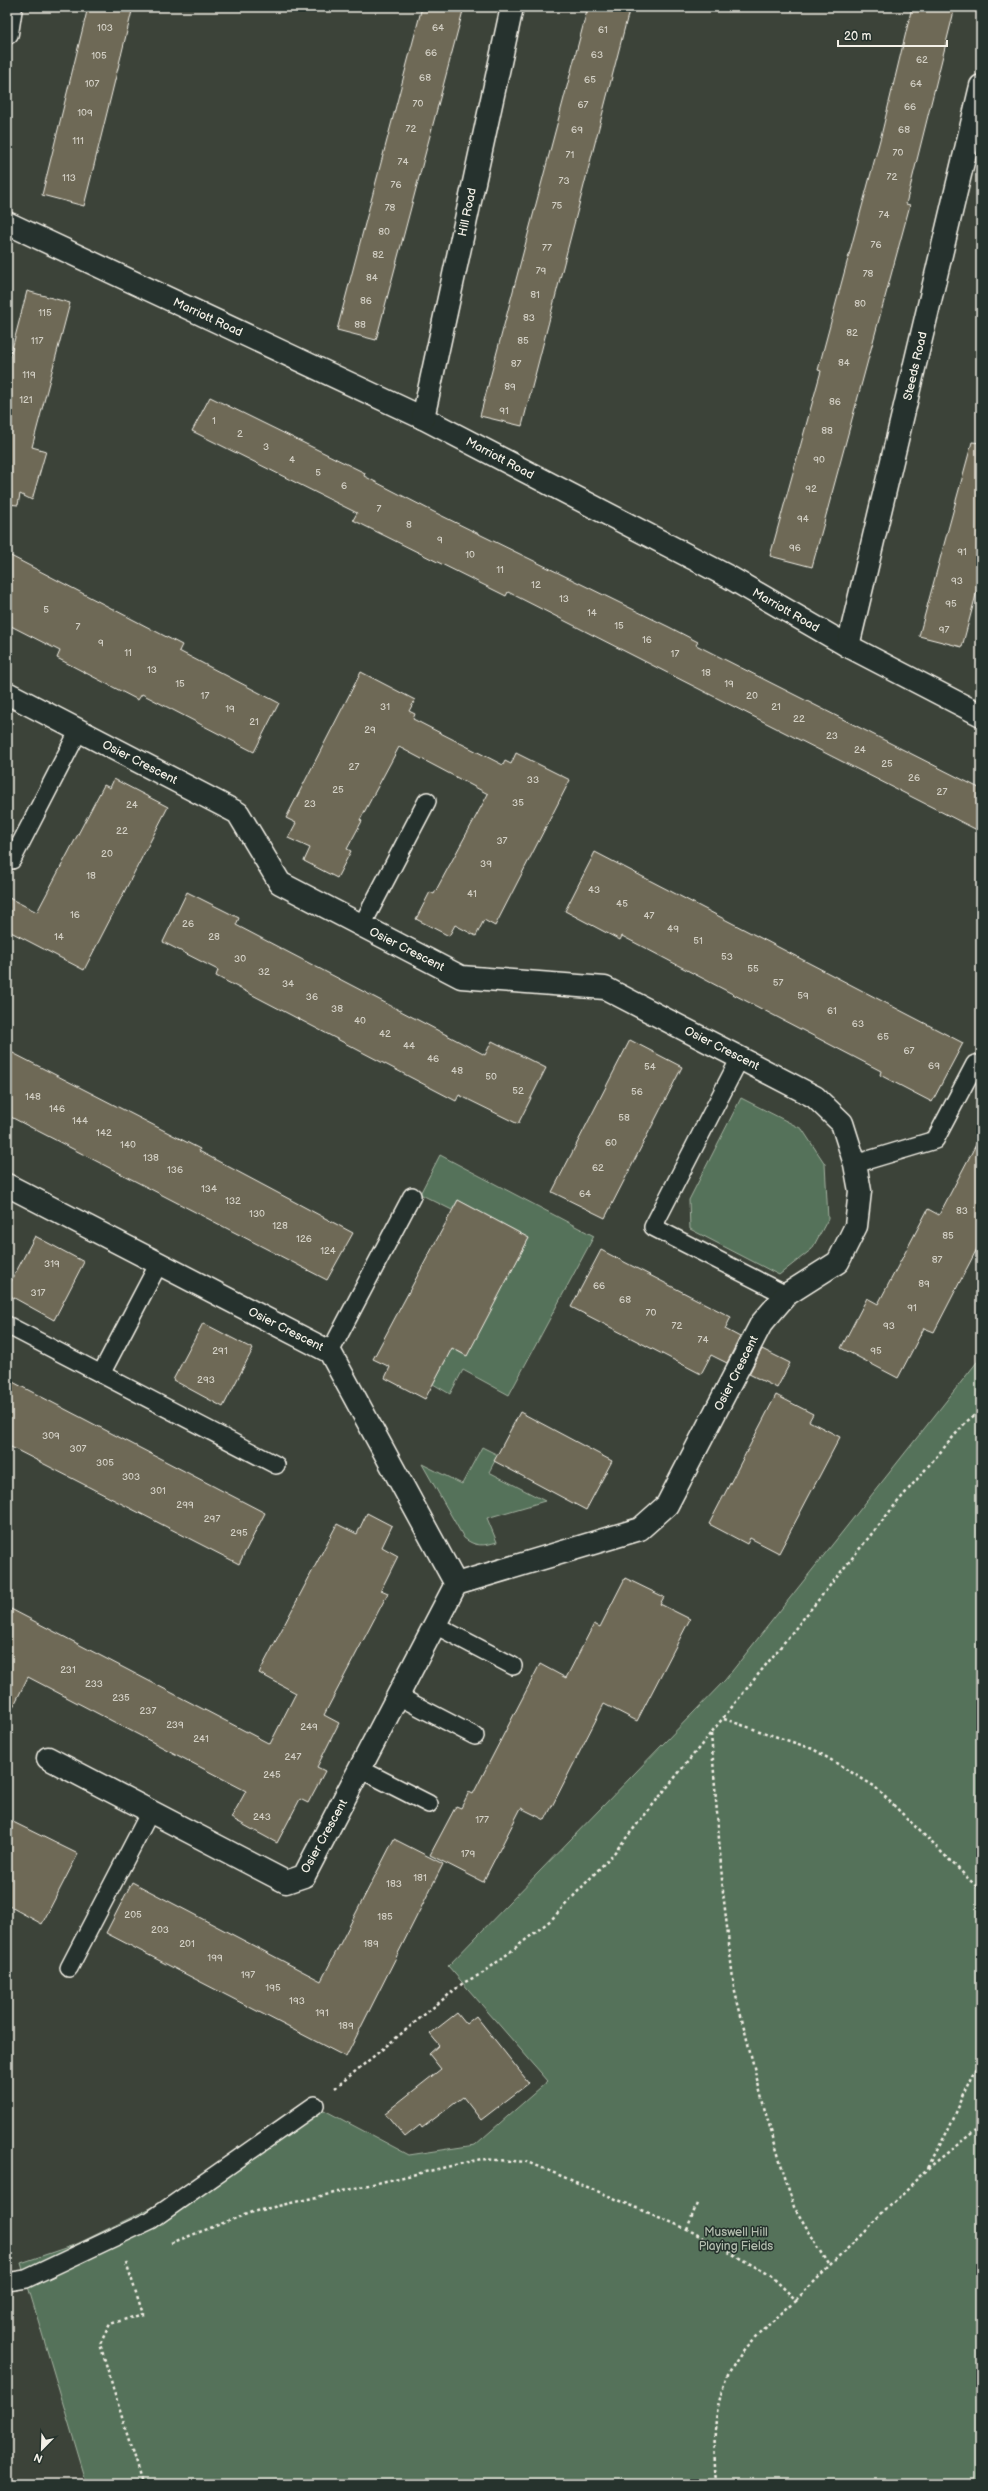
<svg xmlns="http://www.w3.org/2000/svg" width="988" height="2491" viewBox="0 0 988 2491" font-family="'Balsamiq Sans',sans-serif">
<rect width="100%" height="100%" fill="#3c4339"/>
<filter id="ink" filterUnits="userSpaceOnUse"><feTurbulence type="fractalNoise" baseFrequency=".025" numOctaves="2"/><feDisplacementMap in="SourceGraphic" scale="8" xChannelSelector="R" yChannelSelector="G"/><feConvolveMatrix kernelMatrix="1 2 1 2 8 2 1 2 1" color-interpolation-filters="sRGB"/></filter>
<g filter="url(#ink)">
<!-- green -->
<g fill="#55725a" stroke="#a4b2a1">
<polygon points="741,1098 802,1129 825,1164 828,1219 812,1249 779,1275 690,1229 689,1200"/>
<polygon points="440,1155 594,1236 509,1395 463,1370 450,1394 433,1384 452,1348 466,1356 529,1238 458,1200 452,1210 420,1194"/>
<polygon points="981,1357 981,2484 87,2484 21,2263 77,2244 165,2201 307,2101 409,2155 475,2145 548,2081 448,1966 725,1680"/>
<path d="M482,1447L498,1455L489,1472L545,1501L487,1518L497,1542C484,1546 475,1547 464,1538L422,1464L462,1484Z"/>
</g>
<!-- building -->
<g fill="#6e6956" stroke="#f4f1e8">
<polygon points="88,7 133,7 84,206 42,195"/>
<polygon points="422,7 464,7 376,340 337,330"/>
<polygon points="588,7 630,7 522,426 480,416"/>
<polygon points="912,7 955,7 906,204 910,205 812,567 770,556 821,371 818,370 881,136"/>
<polygon points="27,291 70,303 32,447 46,451 32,500 20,494 18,505 7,504 7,368"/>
<polygon points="210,397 365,473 364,476 434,512 669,627 698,642 696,645 981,789 981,832 508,592 506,596 353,520 357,513 192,431"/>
<polygon points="972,442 981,443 981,576 962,647 919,636"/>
<polygon points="7,554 182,645 179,651 279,703 254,752 142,694 138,700 57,658 60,651 7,624"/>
<polygon points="361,672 415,700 409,711 415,714 413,719 503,765 505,761 511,764 516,753 570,780 495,926 484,920 476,936 455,925 449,936 416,919 430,892 434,894 488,794 399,747 360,820 362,821 347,849 351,851 337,878 304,861 310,848 288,838 296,823 286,818"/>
<polygon points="114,779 168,807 84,970 7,930 7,897 37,912 104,785 110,788"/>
<polygon points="595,852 963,1043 932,1102 880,1075 881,1071 725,990 622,936 620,940 565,911"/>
<polygon points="187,892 239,918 236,925 485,1055 492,1041 546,1068 518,1124 459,1095 456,1101 216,976 218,970 163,942"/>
<polygon points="630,1040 682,1067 605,1218 552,1192"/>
<polygon points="7,1050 200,1149 199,1151 353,1233 327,1280 7,1115"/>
<polygon points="981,1135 981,1241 934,1332 924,1328 898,1378 841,1348 867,1298 878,1304 928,1209 939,1215"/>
<polygon points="458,1200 529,1238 467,1356 452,1348 425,1399 385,1378 390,1367 373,1359"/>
<polygon points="35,1236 84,1262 54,1320 7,1294 7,1289"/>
<polygon points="601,1250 731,1317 725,1329 740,1337 727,1363 711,1355 701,1374 571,1307"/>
<polygon points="203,1323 253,1349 223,1407 173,1380"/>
<polygon points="762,1349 790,1363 777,1388 749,1374"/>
<polygon points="7,1379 265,1513 239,1564 7,1445"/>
<polygon points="776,1395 813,1414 809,1421 840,1437 779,1553 750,1538 747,1544 709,1524"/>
<polygon points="520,1412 612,1461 586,1510 494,1461"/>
<polygon points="367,1513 392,1526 382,1547 398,1556 381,1590 388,1593 324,1715 339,1723 317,1767 325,1771 308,1803 300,1799 277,1843 231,1818 246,1791 28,1677 7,1719 7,1607 270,1744 296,1693 259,1673 337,1524 357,1534"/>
<polygon points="625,1578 664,1597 660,1604 690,1619 637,1721 604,1704 545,1820 521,1808 483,1882 430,1855 456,1806 461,1808 469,1792 473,1794 540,1664 566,1678 594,1624 600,1627"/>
<polygon points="7,1819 78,1854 42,1924 7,1905"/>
<polygon points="394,1839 443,1864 346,2057 106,1933 132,1882 321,1981"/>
<polygon points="457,2013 466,2024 476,2016 529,2083 481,2120 463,2097 422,2128 420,2125 405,2137 385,2113 441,2069 429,2054 439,2045 430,2034"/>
</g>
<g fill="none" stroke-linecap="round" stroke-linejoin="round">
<!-- lane casing -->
<g stroke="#f4f1e8" stroke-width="20">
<g id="lane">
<polyline points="12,860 79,730"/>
<polyline points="362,925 427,801"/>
<polyline points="740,1058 653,1227 786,1295"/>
<polyline points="855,1164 935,1140 975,1064"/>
<polyline points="7,1325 276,1465"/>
<polyline points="330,1352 412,1196"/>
<polyline points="101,1374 159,1263"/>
<polyline points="435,1625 513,1666"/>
<polyline points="398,1696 475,1736"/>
<polyline points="360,1769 429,1804"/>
<polyline points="69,1968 150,1812"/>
<polyline points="7,2282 26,2279 151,2220 315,2105"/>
</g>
</g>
<!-- street casing -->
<g stroke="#f4f1e8" stroke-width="25">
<g id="street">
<polyline points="7,223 423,418 729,577 848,646 981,715"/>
<polyline points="423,418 512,7"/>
<polyline points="848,646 981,86"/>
<polyline points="7,693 238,813 280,883 461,977 605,988 815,1097 842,1123 855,1164 860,1191 856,1226 838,1262 786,1295 761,1324 667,1505 640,1529 456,1584 304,1876 286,1882 48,1758"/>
<polyline points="7,1185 330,1352 456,1584"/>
</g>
</g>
<!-- secondary casing -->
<g stroke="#f4f1e8" stroke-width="25">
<polyline id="secondary" points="7,33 11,7"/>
</g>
<!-- path -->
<g stroke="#f4f1e8" stroke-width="2.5" stroke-dasharray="3 3" stroke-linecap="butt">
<polyline points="724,1719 813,1749 874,1786 981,1891"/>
<polyline points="711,1734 723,1892 734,1988 765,2111 794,2207 830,2266"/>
<polyline points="335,2088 463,1983 483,1973 551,1920 614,1853 895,1505 966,1422 981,1410"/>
<polyline points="928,2167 947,2132 981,2058"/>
<polyline points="687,2229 698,2201"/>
<path d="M171,2243L252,2212L481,2159L528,2162L687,2229L770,2275L796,2300C779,2316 752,2338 739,2357C712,2395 713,2439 716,2484"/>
<polyline points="126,2262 143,2314 110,2324 100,2344 142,2484"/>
<polyline points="796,2300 927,2169 981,2126"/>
</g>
<!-- lane -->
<use href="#lane" stroke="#26332d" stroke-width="17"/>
<!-- street -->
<use href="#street" stroke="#26332d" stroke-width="22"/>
<!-- secondary -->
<use href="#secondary" stroke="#26332d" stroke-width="22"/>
</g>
</g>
<g text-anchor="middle" stroke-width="3" stroke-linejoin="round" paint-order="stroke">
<!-- number labels -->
<g font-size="10" fill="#d2cfc4">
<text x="105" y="31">103</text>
<text x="438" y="31">64</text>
<text x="603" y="33">61</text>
<text x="431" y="56">66</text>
<text x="597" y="58">63</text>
<text x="99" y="59">105</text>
<text x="922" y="63">62</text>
<text x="425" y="81">68</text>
<text x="590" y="83">65</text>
<text x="92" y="87">107</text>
<text x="916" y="87">64</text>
<text x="418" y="107">70</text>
<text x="583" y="108">67</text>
<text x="910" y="110">66</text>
<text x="85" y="116">109</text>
<text x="411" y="132">72</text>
<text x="577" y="133">69</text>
<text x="904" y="133">68</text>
<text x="78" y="144">111</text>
<text x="898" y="156">70</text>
<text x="570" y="158">71</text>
<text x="403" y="165">74</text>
<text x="892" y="180">72</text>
<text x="69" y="181">113</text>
<text x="564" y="184">73</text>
<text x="396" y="188">76</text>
<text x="557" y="209">75</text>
<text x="390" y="211">78</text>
<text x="884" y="218">74</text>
<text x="384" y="235">80</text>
<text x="876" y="248">76</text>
<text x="547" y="251">77</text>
<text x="378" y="258">82</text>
<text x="541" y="274">79</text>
<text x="868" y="277">78</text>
<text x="372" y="281">84</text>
<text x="535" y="298">81</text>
<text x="366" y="304">86</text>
<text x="860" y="307">80</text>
<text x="45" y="316">115</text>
<text x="529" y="321">83</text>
<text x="360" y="328">88</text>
<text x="852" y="336">82</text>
<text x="37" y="344">117</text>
<text x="523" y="344">85</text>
<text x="844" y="366">84</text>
<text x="516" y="367">87</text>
<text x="29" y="378">119</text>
<text x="510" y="390">89</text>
<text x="26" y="403">121</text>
<text x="835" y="405">86</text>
<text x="504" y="414">91</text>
<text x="214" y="424">1</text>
<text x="827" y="434">88</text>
<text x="240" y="437">2</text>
<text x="266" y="450">3</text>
<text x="292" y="463">4</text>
<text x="819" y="463">90</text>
<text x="318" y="476">5</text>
<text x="344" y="489">6</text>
<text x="811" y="492">92</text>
<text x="379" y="512">7</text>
<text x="803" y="522">94</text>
<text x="409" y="528">8</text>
<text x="440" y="543">9</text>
<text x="795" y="551">96</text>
<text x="962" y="555">91</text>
<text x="470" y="558">10</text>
<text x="500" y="573">11</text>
<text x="957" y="584">93</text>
<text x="536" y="588">12</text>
<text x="564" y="602">13</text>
<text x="951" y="607">95</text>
<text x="46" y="613">5</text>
<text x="592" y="616">14</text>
<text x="619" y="629">15</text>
<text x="78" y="630">7</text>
<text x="944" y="633">97</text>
<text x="647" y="643">16</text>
<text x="101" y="646">9</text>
<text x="128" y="656">11</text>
<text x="675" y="657">17</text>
<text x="152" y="673">13</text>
<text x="706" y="676">18</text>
<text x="180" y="687">15</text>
<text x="729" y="687">19</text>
<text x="205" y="699">17</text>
<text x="752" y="699">20</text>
<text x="385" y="710">31</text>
<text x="776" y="710">21</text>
<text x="230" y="712">19</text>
<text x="799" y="722">22</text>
<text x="254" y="725">21</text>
<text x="370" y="733">29</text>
<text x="832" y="739">23</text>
<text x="860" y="753">24</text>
<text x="887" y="767">25</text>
<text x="354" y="770">27</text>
<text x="914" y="781">26</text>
<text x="533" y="783">33</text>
<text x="338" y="793">25</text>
<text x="942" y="795">27</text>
<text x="518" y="806">35</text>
<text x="310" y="807">23</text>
<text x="132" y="808">24</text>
<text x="122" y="834">22</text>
<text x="502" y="844">37</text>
<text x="107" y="857">20</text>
<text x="486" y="867">39</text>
<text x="91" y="879">18</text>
<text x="594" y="893">43</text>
<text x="472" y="897">41</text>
<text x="622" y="907">45</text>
<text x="75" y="918">16</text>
<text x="649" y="919">47</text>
<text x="188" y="927">26</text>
<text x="673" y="932">49</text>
<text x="59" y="940">14</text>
<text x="214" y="940">28</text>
<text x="698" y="944">51</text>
<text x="727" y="960">53</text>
<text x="240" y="962">30</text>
<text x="753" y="972">55</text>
<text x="264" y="975">32</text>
<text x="778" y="986">57</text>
<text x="288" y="987">34</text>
<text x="803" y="999">59</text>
<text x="312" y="1000">36</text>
<text x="337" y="1012">38</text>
<text x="832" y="1014">61</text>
<text x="360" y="1024">40</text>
<text x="858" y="1027">63</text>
<text x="385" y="1037">42</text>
<text x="883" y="1040">65</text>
<text x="409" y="1049">44</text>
<text x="909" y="1054">67</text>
<text x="433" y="1062">46</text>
<text x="934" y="1069">69</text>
<text x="650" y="1070">54</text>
<text x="457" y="1074">48</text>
<text x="491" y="1080">50</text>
<text x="518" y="1094">52</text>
<text x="637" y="1095">56</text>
<text x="33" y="1100">148</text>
<text x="57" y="1112">146</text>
<text x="624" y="1121">58</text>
<text x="80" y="1124">144</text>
<text x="104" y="1136">142</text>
<text x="611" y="1146">60</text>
<text x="128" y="1148">140</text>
<text x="151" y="1161">138</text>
<text x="598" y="1171">62</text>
<text x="175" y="1173">136</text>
<text x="209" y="1192">134</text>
<text x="585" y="1197">64</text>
<text x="233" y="1204">132</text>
<text x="962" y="1214">83</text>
<text x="257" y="1217">130</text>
<text x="280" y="1229">128</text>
<text x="948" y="1239">85</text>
<text x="304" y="1242">126</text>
<text x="328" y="1254">124</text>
<text x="937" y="1263">87</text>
<text x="52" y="1267">319</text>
<text x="924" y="1287">89</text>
<text x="599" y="1289">66</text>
<text x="38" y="1296">317</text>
<text x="625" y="1303">68</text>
<text x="912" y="1311">91</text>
<text x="651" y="1316">70</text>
<text x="677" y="1329">72</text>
<text x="889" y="1329">93</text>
<text x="703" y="1343">74</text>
<text x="220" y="1354">291</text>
<text x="876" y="1354">95</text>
<text x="206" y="1383">293</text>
<text x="51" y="1439">309</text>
<text x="78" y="1452">307</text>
<text x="105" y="1466">305</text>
<text x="131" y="1480">303</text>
<text x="158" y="1494">301</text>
<text x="185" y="1508">299</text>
<text x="212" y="1522">297</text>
<text x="239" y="1536">295</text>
<text x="68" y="1673">231</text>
<text x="94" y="1687">233</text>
<text x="121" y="1701">235</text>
<text x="148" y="1714">237</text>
<text x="175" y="1728">239</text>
<text x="309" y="1730">249</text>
<text x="201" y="1742">241</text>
<text x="293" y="1760">247</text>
<text x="272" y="1778">245</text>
<text x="262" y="1820">243</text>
<text x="482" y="1823">177</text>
<text x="468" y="1857">179</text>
<text x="420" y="1881">181</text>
<text x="394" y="1887">183</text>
<text x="133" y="1918">205</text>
<text x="385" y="1920">185</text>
<text x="160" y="1933">203</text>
<text x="187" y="1947">201</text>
<text x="371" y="1947">189</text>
<text x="215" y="1961">199</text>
<text x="248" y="1978">197</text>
<text x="273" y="1991">195</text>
<text x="297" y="2004">193</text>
<text x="322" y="2016">191</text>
<text x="346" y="2029">189</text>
</g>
<!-- street labels -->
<g font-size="12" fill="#f4f1e8" stroke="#26332d">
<text transform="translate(467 212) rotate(-78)" y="4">Hill Road</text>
<text transform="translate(208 317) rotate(25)" y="4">Marriott Road</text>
<text transform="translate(915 366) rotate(-77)" y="4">Steeds Road</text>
<text transform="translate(500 458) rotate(28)" y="4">Marriott Road</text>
<text transform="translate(786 610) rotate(30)" y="4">Marriott Road</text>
<text transform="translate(140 762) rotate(27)" y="4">Osier Crescent</text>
<text transform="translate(407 949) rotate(27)" y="4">Osier Crescent</text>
<text transform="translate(722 1048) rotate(27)" y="4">Osier Crescent</text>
<text transform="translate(286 1329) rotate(27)" y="4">Osier Crescent</text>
<text transform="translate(736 1373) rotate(-63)" y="4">Osier Crescent</text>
<text transform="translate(324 1836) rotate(-61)" y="4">Osier Crescent</text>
</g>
<!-- park labels -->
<g font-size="12" fill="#b4beaf" stroke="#26332d">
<text x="736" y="2236">Muswell Hill<tspan x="736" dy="14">Playing Fields</tspan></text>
</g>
</g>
<!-- margin -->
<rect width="988" height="2491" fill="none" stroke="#26332d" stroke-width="24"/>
<rect x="12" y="12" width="964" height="2467" fill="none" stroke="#f4f1e8" stroke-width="1.5" filter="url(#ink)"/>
<!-- north arrow -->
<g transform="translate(42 2449) rotate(203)" stroke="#26332d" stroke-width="3" paint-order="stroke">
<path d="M0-3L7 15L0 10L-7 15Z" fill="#f4f1e8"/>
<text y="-6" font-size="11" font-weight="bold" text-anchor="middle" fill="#f4f1e8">N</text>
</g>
<!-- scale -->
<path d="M838 40v6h109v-6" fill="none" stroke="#f4f1e8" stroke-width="2"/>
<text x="844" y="40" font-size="12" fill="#f4f1e8" stroke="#26332d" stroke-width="3" paint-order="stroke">20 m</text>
</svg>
